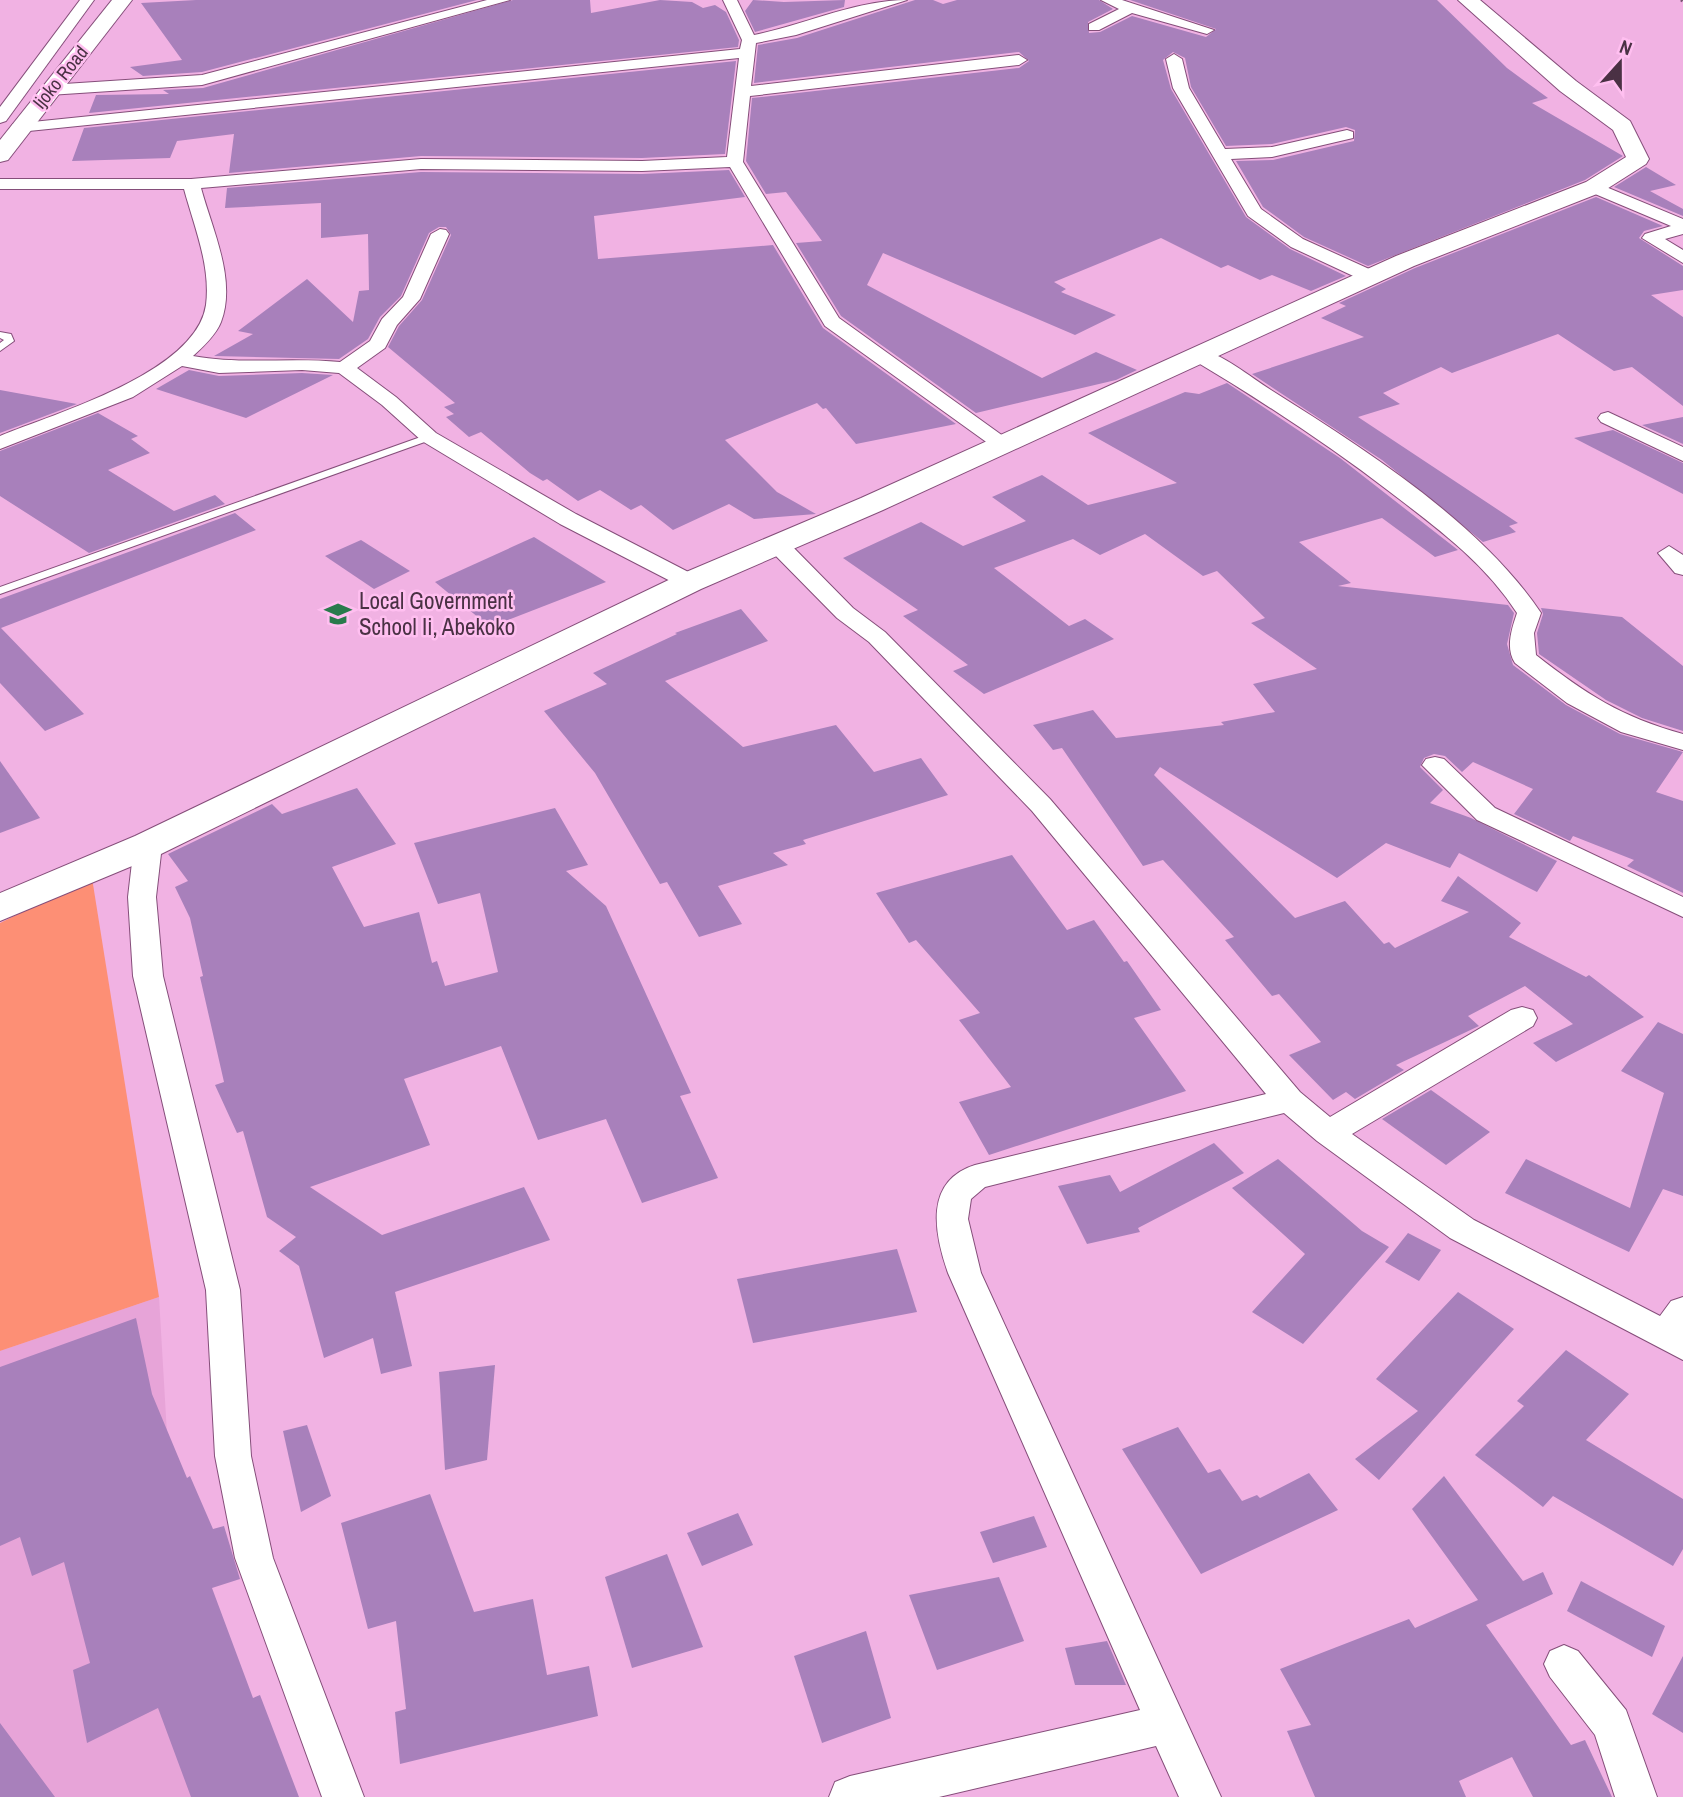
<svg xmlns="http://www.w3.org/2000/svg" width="1683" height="1797" viewBox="0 0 1683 1797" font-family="'Archivo Narrow',sans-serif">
<rect width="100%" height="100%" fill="#f1b2e3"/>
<!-- built -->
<polygon fill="#e7a4d8" points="159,1297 167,1434 268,1797 0,1797 0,1351"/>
<!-- green -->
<polygon fill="#fd8f75" points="92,878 159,1297 0,1351 0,923"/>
<!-- building -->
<g fill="#a880bb">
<polygon points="196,0 477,0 202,72 143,76 130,67 182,60 141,3"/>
<polygon points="513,0 590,0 591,13 660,0 692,2 703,8 715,5 726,12 739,40 738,47 89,113 96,95 169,94 163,90 203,88"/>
<polygon points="753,0 784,2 845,0 844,7 755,32 745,11"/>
<polygon points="915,0 933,0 943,4 957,0 1099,0 1113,9 1088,22 1089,33 1100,32 1132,16 1206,37 1216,29 1130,0 1437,0 1507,68 1548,98 1532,103 1623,156 1585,180 1368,266 1304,237 1263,207 1236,161 1273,160 1354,141 1355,130 1346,127 1272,144 1226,146 1191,87 1185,58 1173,52 1163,60 1171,89 1246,217 1290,249 1346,276 1311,291 1272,275 1260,280 1228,265 1221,268 1161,238 1054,282 1066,289 1061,292 1116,315 1075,335 883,253 867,285 1042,378 1096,352 1137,370 1116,380 976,413 841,316 796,243 822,241 786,192 766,194 746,161 752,98 1019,68 1029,61 1019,52 754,83 758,45 797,38"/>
<polygon points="736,61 725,154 642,158 421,156 229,173 234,134 177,141 170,158 72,161 84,128"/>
<polygon points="1646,167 1676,185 1650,191 1683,209 1683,216 1614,187"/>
<polygon points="729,170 745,197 594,216 598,259 773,245 823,328 956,424 856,444 826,408 823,409 817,403 725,440 777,492 816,514 754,519 729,504 673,530 641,505 631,510 600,490 578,501 547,479 543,481 530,473 481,432 469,437 446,417 454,414 444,407 455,403 388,347 399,326 422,300 451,235 446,227 439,227 429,233 401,296 380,317 368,339 339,359 214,356 253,334 238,331 307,279 353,322 359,291 369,290 368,234 321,238 321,203 225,208 227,188 421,172 642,174"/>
<polygon points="1596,197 1663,226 1644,231 1639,238 1683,266 1683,290 1651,295 1683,317 1683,406 1632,367 1614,371 1558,334 1452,373 1441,367 1383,393 1400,404 1358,417 1518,523 1509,526 1516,532 1483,542 1382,460 1252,374 1364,337 1321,318 1346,306 1339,303 1415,268"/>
<polygon points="189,370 219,376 302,373 333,375 246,418 156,389"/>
<polygon points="1227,383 1340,458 1458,550 1435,557 1382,518 1299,542 1351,583 1338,586 1508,605 1514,613 1507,644 1513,665 1566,705 1620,734 1683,752 1656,792 1683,801 1683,893 1627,866 1634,860 1573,836 1570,841 1514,814 1533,789 1473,762 1462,772 1445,756 1434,754 1424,758 1420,767 1443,790 1430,803 1471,818 1557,861 1537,892 1459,853 1450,868 1386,843 1337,878 1160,767 1154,775 1295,918 1345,901 1384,944 1389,942 1395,948 1469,912 1441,901 1458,876 1521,923 1509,937 1586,977 1589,975 1644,1017 1556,1062 1533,1043 1573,1024 1525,986 1468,1016 1479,1026 1396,1065 1404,1070 1355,1099 1346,1092 1333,1100 1289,1055 1321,1042 1279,994 1272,996 1225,940 1234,937 1163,860 1143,866 1062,748 1053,750 1033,725 1093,710 1116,738 1224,725 1221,722 1275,712 1253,684 1317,669 1251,623 1265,618 1217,571 1203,576 1145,534 1100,555 1073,539 994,568 1069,626 1085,619 1114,639 984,694 953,671 968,665 903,616 918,610 843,558 921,522 963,546 1026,521 992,497 1042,475 1088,505 1177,483 1088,433 1185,392 1199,394"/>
<polygon points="0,390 77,404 0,433"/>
<polygon points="98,413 138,436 131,439 150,453 108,470 174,511 215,495 225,504 89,553 0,496 0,451"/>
<polygon points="1683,417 1683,444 1642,425"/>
<polygon points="1613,430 1683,463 1683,494 1574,438"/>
<polygon points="235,513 256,530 1,628 84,714 45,731 0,683 0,599"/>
<polygon points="534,537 606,582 490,627 435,582"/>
<polygon points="361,540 410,571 374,589 325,556"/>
<polygon points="1541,608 1622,617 1683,666 1683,731 1642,718 1606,700 1539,654 1537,633 1543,614"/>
<polygon points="741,609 768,641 665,681 743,747 836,725 874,772 921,758 948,795 803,840 806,844 773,853 788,865 718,886 742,924 699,937 667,882 660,884 595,773 544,711 607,684 593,673 677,634 675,633"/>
<polygon points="0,761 40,818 0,833"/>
<polygon points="357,788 396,844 332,867 364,927 419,912 432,963 437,961 445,986 498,972 480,893 438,904 414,843 555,808 588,865 566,871 606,906 691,1093 680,1096 718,1178 642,1203 606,1119 538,1140 501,1046 404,1079 430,1145 310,1187 382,1235 524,1187 550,1240 395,1292 412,1366 381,1374 373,1338 324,1358 299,1266 279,1251 296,1237 267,1217 243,1131 237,1133 215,1085 224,1082 200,977 203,976 190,918 175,887 188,881 168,854 272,804 282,814"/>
<polygon points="1012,855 1067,930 1094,920 1124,962 1127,961 1161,1010 1134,1018 1186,1091 989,1155 959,1102 1011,1087 959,1020 980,1013 916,940 909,943 876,893"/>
<polygon points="1658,1022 1683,1034 1683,1196 1663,1189 1629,1252 1505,1193 1526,1159 1630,1208 1664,1093 1621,1071"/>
<polygon points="1431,1090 1490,1132 1446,1165 1382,1119"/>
<polygon points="1214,1143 1244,1173 1138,1228 1140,1232 1087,1244 1058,1186 1110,1175 1120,1192"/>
<polygon points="1278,1159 1362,1231 1389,1247 1303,1344 1252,1312 1305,1254 1232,1188"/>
<polygon points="1408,1233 1441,1250 1419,1281 1385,1262"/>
<polygon points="897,1249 917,1312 753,1343 737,1279"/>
<polygon points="1458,1292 1514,1329 1379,1480 1355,1459 1418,1411 1376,1379"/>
<polygon points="136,1318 152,1394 187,1478 190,1476 213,1529 224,1526 240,1579 212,1588 253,1698 260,1695 299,1797 191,1797 158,1708 87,1743 73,1670 90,1663 64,1562 32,1576 20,1537 0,1546 0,1367"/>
<polygon points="1566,1350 1629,1394 1586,1440 1683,1499 1683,1549 1673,1566 1553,1496 1543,1507 1475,1455 1524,1406 1517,1401"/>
<polygon points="495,1365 487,1460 445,1470 439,1372"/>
<polygon points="307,1425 331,1496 301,1512 283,1431"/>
<polygon points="1178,1427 1208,1473 1220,1469 1242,1501 1257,1495 1260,1498 1309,1473 1338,1510 1201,1574 1122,1449"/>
<polygon points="1444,1476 1523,1581 1543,1572 1553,1594 1486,1625 1571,1745 1585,1740 1612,1797 1533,1797 1512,1757 1459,1781 1466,1797 1315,1797 1287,1731 1311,1725 1280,1669 1409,1619 1415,1628 1478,1600 1412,1509"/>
<polygon points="430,1494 474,1612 533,1599 547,1675 589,1666 598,1716 400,1764 395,1712 406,1709 396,1621 368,1629 341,1523"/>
<polygon points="738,1513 753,1545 702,1566 687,1533"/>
<polygon points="1034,1516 1047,1547 993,1563 980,1532"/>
<polygon points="667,1554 703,1647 632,1668 605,1577"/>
<polygon points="999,1577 1024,1641 937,1670 909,1595"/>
<polygon points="1581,1581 1665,1626 1652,1657 1567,1611"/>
<polygon points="866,1631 891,1718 822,1743 794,1656"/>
<polygon points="1107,1641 1126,1685 1075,1685 1065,1648"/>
<polygon points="1683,1656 1683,1733 1652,1714"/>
<polygon points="0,1723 26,1758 55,1797 0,1797"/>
</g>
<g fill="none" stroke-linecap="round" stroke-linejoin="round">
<!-- lane casing -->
<g stroke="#854e7a" stroke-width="2">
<g id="lane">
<polygon points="0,332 11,334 14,341 0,351 0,343 4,340 0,338"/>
<polygon points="429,434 433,435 433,439 0,594 0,587"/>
</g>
</g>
<!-- street casing -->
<g stroke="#854e7a" stroke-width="2">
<g id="street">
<polygon points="80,0 94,0 6,121 0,123 0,107"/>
<polygon points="487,0 510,0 202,85 49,95 41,90 49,85 202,75"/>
<path d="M723,0H737L754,35C804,25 856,0 907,0L796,35L756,43L751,86L1019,55L1027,60L1019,65L750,96L743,162L839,318L1010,441L1014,445L1010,449H996L825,326L730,167L642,171L421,169L201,188C212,229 237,280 221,322C216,335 203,347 193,356C241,365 291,357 340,362L370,341L382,319L403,297L431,234L440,229L446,230L449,234L420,299L397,325L385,348L357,368L396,397L436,433L576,514L698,577L702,582L698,587H682L560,524L422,441L382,405L339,373L302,370L219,373L182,366L133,397L0,449V436C55,413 196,373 206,305C211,266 194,226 184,189H0V179H191L421,159L642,161L727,157L739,58L19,132L11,127L13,124L740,49L742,40Z"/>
<polygon points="1101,0 1122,0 1214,30 1207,34 1132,13 1099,30 1089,30 1089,24 1119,9"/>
<polygon points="1174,54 1182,59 1189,88 1225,149 1272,147 1347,130 1353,132 1353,138 1272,157 1231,159 1261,209 1303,239 1378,273 1380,277 1378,281 1364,281 1291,247 1248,216 1173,88 1166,59"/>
<polygon points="1594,182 1683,219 1683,234 1665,239 1683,250 1683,263 1642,238 1645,234 1671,226 1588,191 1585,187 1588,183"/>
<path d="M1197,348C1223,354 1249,376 1271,390C1363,448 1480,522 1541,613L1534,633L1536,655C1586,694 1621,717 1683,734V750L1621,732L1567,703L1515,663C1505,648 1512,628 1517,613C1485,563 1437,528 1390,492C1326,443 1259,399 1190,358L1187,354L1190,350Z"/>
<polygon points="1608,412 1683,447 1683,461 1601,422 1598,418 1601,414"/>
<path d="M779,539L787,541L853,608L885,632L1050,799L1300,1092L1330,1117L1511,1010L1522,1007L1533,1010L1537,1018L1533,1026L1352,1134L1474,1220L1660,1316L1671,1301L1683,1297V1360L1450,1238L1317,1141L1284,1113L985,1187L971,1199L968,1219L981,1273L1221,1797H1179L1156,1746L939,1797H829L835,1782L850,1776L1140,1710L948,1273C934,1233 924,1181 975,1165L1266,1094L1032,811L869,642L837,618L771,551L768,546Z"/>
<polygon points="1669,546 1683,555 1683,575 1675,573 1658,553"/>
<polygon points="1435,757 1444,759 1495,808 1683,897 1683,917 1477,820 1422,765 1426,759"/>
<polygon points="148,836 158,839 162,845 156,897 163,976 240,1290 251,1456 273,1558 364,1797 322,1797 235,1558 215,1456 206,1290 133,976 128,897 134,845 138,839"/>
<polygon points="1564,1645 1578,1651 1626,1710 1657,1797 1615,1797 1595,1735 1550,1677 1544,1664 1550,1651"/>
</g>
</g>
<!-- secondary casing -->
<g stroke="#854e7a" stroke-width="2">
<g id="secondary">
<polygon points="112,0 132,0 8,160 0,162 0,140"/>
<polygon points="1458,0 1480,0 1576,81 1630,121 1649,159 1646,164 1602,192 1414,266 883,510 701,589 161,854 0,921 0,893 135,836 679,575 861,498 1396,256 1586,182 1626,157 1613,130 1560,91"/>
</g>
</g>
<!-- lane -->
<use href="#lane" fill="#fff" fill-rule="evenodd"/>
<!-- street -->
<use href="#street" fill="#fff" fill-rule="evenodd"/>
<!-- secondary -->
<use href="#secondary" fill="#fff" fill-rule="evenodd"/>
<!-- rail -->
<polyline stroke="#795571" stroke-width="2.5" stroke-dasharray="2 4.5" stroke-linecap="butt" points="1681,0 1683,2"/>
</g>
<!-- icons -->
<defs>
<g id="school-bare" transform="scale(2.1)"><path d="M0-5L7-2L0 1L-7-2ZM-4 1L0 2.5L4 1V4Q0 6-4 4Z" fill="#297b4c" stroke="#ffbff0" stroke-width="2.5" paint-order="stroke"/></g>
</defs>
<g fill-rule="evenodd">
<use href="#school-bare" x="338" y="614"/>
</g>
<g text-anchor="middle" stroke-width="5" stroke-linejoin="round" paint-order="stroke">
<!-- far-street labels -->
<g font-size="19" fill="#4a3144" stroke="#ffbff0">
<text transform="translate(60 77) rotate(-51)" y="7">Ijoko Road</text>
</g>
<!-- poi labels -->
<g font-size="23" fill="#4a3144" stroke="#ffbff0" text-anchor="start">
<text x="359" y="609">Local Government<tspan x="359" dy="26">School Ii, Abekoko</tspan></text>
</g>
</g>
<!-- north arrow -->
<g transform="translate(1620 63) rotate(21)" stroke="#ffbff0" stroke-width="5" paint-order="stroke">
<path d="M0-5L12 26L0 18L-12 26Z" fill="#4a3144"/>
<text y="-10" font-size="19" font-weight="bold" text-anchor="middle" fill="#4a3144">N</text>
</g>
</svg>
